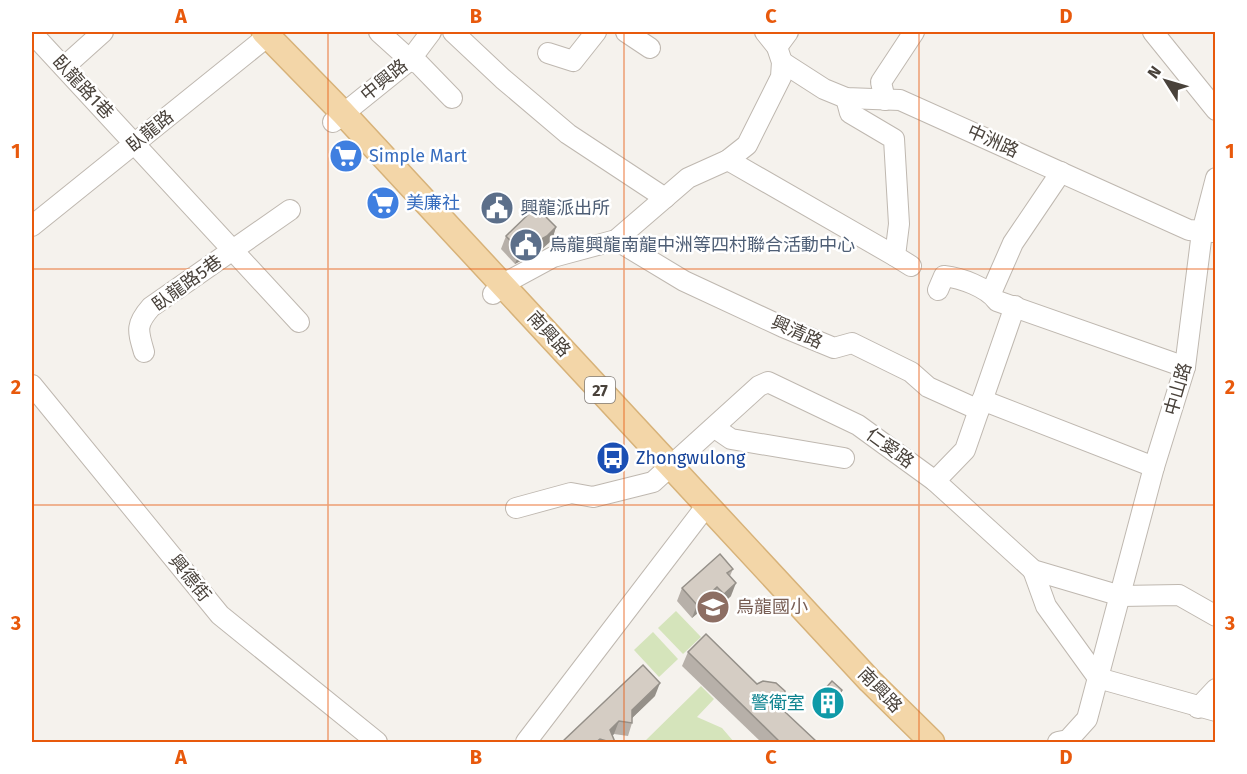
<svg xmlns="http://www.w3.org/2000/svg" width="1247" height="774" viewBox="0 0 1247 774" font-family="'Fira Sans','Noto Sans TC',sans-serif">
<rect width="100%" height="100%" fill="#f5f2ed"/>
<!-- green -->
<g fill="#d5e4bb">
<polygon points="676,611 701,637 683,654 658,628"/>
<polygon points="653,632 678,659 659,677 634,650"/>
<polygon points="701,686 714,699 697,717 722,728 734,742 644,742"/>
</g>
<g fill="none" stroke-linecap="round" stroke-linejoin="round">
<!-- minor casing -->
<g stroke="#bfb8b0" stroke-width="22">
<g id="minor">
<polyline points="379,32 410,60 419,64 452,98"/>
<polyline points="453,32 503,79 568,134 665,198"/>
<polyline points="626,32 650,48"/>
<polyline points="1153,32 1216,110"/>
<polyline points="32,33 299,322"/>
<polyline points="777,47 788,32"/>
<polyline points="548,53 573,61 596,32"/>
<polyline points="782,62 824,89 846,98 900,100 1189,230 1213,232"/>
<polyline points="64,67 103,32"/>
<polyline points="846,98 850,113 894,139 899,224 895,256 911,266"/>
<polyline points="885,100 881,82 914,32"/>
<polyline points="333,122 410,60 431,32"/>
<polyline points="728,160 895,256"/>
<polyline points="32,226 268,36"/>
<polyline points="616,240 684,281 783,327 834,348 852,343 911,372 928,387 979,410"/>
<path d="M938,290L944,276C961,278 987,287 997,301L1185,367"/>
<polyline points="991,293 1013,243 1061,172"/>
<polyline points="493,294 503,284 553,257 616,240 688,178 728,160 747,145 781,77 782,62 777,47 765,32"/>
<path d="M144,352C138,331 135,325 151,307L290,210"/>
<polyline points="32,385 220,615 377,742"/>
<polyline points="982,400 1154,467"/>
<polyline points="715,428 731,439 844,458"/>
<polyline points="935,481 965,450 1015,306"/>
<polyline points="516,508 571,493 593,497 653,482 759,386 768,382 858,425 935,481 1033,570 1121,596 1179,595 1216,616"/>
<polyline points="1033,570 1046,606 1098,678 1216,711"/>
<polyline points="1198,708 1216,689"/>
<polyline points="526,742 707,505"/>
<polyline points="1058,742 1068,740 1087,719 1154,467 1185,367 1202,232 1216,178"/>
</g>
</g>
<!-- major casing -->
<g stroke="#d7b279" stroke-width="27">
<polyline id="major" points="264,32 343,113 870,681 932,742"/>
</g>
<!-- minor -->
<use href="#minor" stroke="#fff" stroke-width="20"/>
<!-- major -->
<use href="#major" stroke="#f3d6a8" stroke-width="24"/>
</g>
<!-- wall -->
<g fill="#b7b0a9">
<polygon points="556,227 552,240 542,249 515,264 501,249 506,236"/>
<polygon points="733,569 730,576 731,596 719,607 713,600 692,618 677,601 682,588"/>
<polygon points="688,652 784,711 817,742 761,742 682,666"/>
<polygon points="832,681 838,703 830,712 819,703 824,690"/>
<polygon points="655,696 632,718 632,723 628,736 614,734 612,736 615,742 562,742"/>
</g>
<!-- shaded-wall -->
<g fill="#959089">
<polygon points="556,227 552,240 542,249 515,264 520,251"/>
<polygon points="736,583 731,596 719,607 724,594"/>
<polygon points="717,587 713,600 692,618 697,605"/>
<polygon points="660,683 655,696 627,723 632,710"/>
<polygon points="842,690 838,703 830,712 835,699"/>
<polygon points="619,721 614,734 607,741 610,730"/>
</g>
<!-- building -->
<g fill="#d5cdc4" stroke="#959089" stroke-width="1.5">
<polygon points="536,207 556,227 547,236 520,251 506,236"/>
<polygon points="720,554 733,569 727,573 736,583 724,594 717,587 697,605 682,588"/>
<polygon points="706,634 757,684 763,681 776,683 785,691 784,711 817,742 780,742 688,652"/>
<polygon points="643,665 660,683 632,710 632,723 619,721 610,730 615,742 610,742 600,739 596,742 562,742"/>
<polygon points="832,681 842,690 835,699 824,690"/>
</g>
<!-- grid -->
<path fill="none" stroke="#e8590c" stroke-width="1.5" stroke-opacity="0.55" d="M328,32V742M624,32V742M919,32V742M32,269H1216M32,505H1216"/>
<!-- icons -->
<defs>
<g id="supermarket-disc" transform="scale(1.725)"><circle r="9.5" fill="#3f7fe0" stroke="#fff"/><path d="M-6-5.5h2.5l.6 2H6L4.5 2H-2.5L-4.4-4H-6ZM-1.5 3.2a1.3 1.3 0 1 0 .1 0ZM3 3.2a1.3 1.3 0 1 0 .1 0Z" fill="#fff"/></g>
<g id="civic-disc" transform="scale(1.725)"><circle r="9.5" fill="#5c6f8a" stroke="#fff"/><path d="M-.6-6.5H3V-4.5H.6V-3L4-1V1h2V6H-6V1h2V-1L-.6-3ZM-1.2 2.5V6h2.4V2.5Z" fill="#fff"/></g>
<g id="bus-disc" transform="scale(1.725)"><circle r="9.5" fill="#1a4fb4" stroke="#fff"/><path d="M-5-6H5V4H4V6H2V4H-2V6H-4V4H-5ZM-3.5-4V0h7V-4ZM-3.5 1.2v1.5H-2V1.2ZM2 1.2v1.5H3.5V1.2Z" fill="#fff"/></g>
<g id="school-disc" transform="scale(1.725)"><circle r="9.5" fill="#8d6e63" stroke="#fff"/><path d="M0-5L7-2L0 1L-7-2ZM-4 1L0 2.5L4 1V4Q0 6-4 4Z" fill="#fff"/></g>
<g id="building-disc" transform="scale(1.725)"><circle r="9.5" fill="#0f9aa8" stroke="#fff"/><path d="M-4-6H4V6H1V3H-1V6H-4ZM-2.5-4.3h1.7v1.8h-1.7ZM.8-4.3h1.7v1.8H.8ZM-2.5-1h1.7V.8h-1.7ZM.8-1h1.7V.8H.8Z" fill="#fff"/></g>
</defs>
<g fill-rule="evenodd">
<use href="#supermarket-disc" x="346" y="156"/>
<use href="#supermarket-disc" x="383" y="203"/>
<use href="#civic-disc" x="497" y="208"/>
<use href="#civic-disc" x="526" y="245"/>
<use href="#bus-disc" x="613" y="458"/>
<use href="#school-disc" x="713" y="607"/>
<use href="#building-disc" x="828" y="703"/>
</g>
<g text-anchor="middle" stroke-width="5" stroke-linejoin="round" paint-order="stroke">
<!-- shield labels -->
<rect fill="#fff" stroke="#807b76" stroke-width="1.5" x="585" y="377" width="30" height="26" rx="4.5"/>
<g font-size="16" font-weight="bold" fill="#49423b">
<text x="600" y="396">27</text>
</g>
<!-- street labels -->
<g font-size="18" fill="#49423b" stroke="#fff">
<text transform="translate(384 80) rotate(-39)" y="6">中興路</text>
<text transform="translate(83 87) rotate(47)" y="6">臥龍路1巷</text>
<text transform="translate(150 131) rotate(-39)" y="6">臥龍路</text>
<text transform="translate(993 141) rotate(24)" y="6">中洲路</text>
<text transform="translate(187 283) rotate(-36)" y="6">臥龍路5巷</text>
<text transform="translate(797 332) rotate(24)" y="6">興清路</text>
<text transform="translate(549 334) rotate(48)" y="6">南興路</text>
<text transform="translate(1178 389) rotate(-74)" y="6">中山路</text>
<text transform="translate(890 448) rotate(36)" y="6">仁愛路</text>
<text transform="translate(190 578) rotate(51)" y="6">興德街</text>
<text transform="translate(880 690) rotate(46)" y="6">南興路</text>
</g>
<!-- shop labels -->
<g font-size="18" fill="#366cbe" stroke="#fff" text-anchor="start">
<text x="369" y="162">Simple Mart</text>
<text x="406" y="209">美廉社</text>
</g>
<!-- service labels -->
<g font-size="18" fill="#4e5e75" stroke="#fff" text-anchor="start">
<text x="520" y="214">興龍派出所</text>
<text x="549" y="251">烏龍興龍南龍中洲等四村聯合活動中心</text>
</g>
<!-- transit labels -->
<g font-size="18" fill="#164399" stroke="#fff" text-anchor="start">
<text x="636" y="464">Zhongwulong</text>
</g>
<!-- education labels -->
<g font-size="18" fill="#785e54" stroke="#fff" text-anchor="start">
<text x="736" y="613">烏龍國小</text>
</g>
<!-- culture labels -->
<g font-size="18" fill="#0d838f" stroke="#fff" text-anchor="end">
<text x="805" y="709">警衛室</text>
</g>
</g>
<!-- border -->
<rect width="1247" height="774" fill="none" stroke="#ffffff" stroke-width="66"/>
<!-- north arrow -->
<g transform="translate(1166 81) rotate(307)" stroke="#ffffff" stroke-width="4.5" paint-order="stroke">
<path d="M0-4.5L10 22L0 15L-10 22Z" fill="#49423b"/>
<text y="-9" font-size="16" font-weight="bold" text-anchor="middle" fill="#49423b">N</text>
</g>
<rect x="33" y="33" width="1181" height="708" fill="none" stroke="#e8590c" stroke-width="2"/>
<g font-size="20" text-anchor="middle" font-weight="bold" fill="#e8590c">
<text x="181" y="23">A</text>
<text x="476" y="23">B</text>
<text x="771" y="23">C</text>
<text x="1066" y="23">D</text>
<text x="16" y="158">1</text>
<text x="1230" y="158">1</text>
<text x="16" y="394">2</text>
<text x="1230" y="394">2</text>
<text x="16" y="630">3</text>
<text x="1230" y="630">3</text>
<text x="181" y="764">A</text>
<text x="476" y="764">B</text>
<text x="771" y="764">C</text>
<text x="1066" y="764">D</text>
</g>
</svg>
